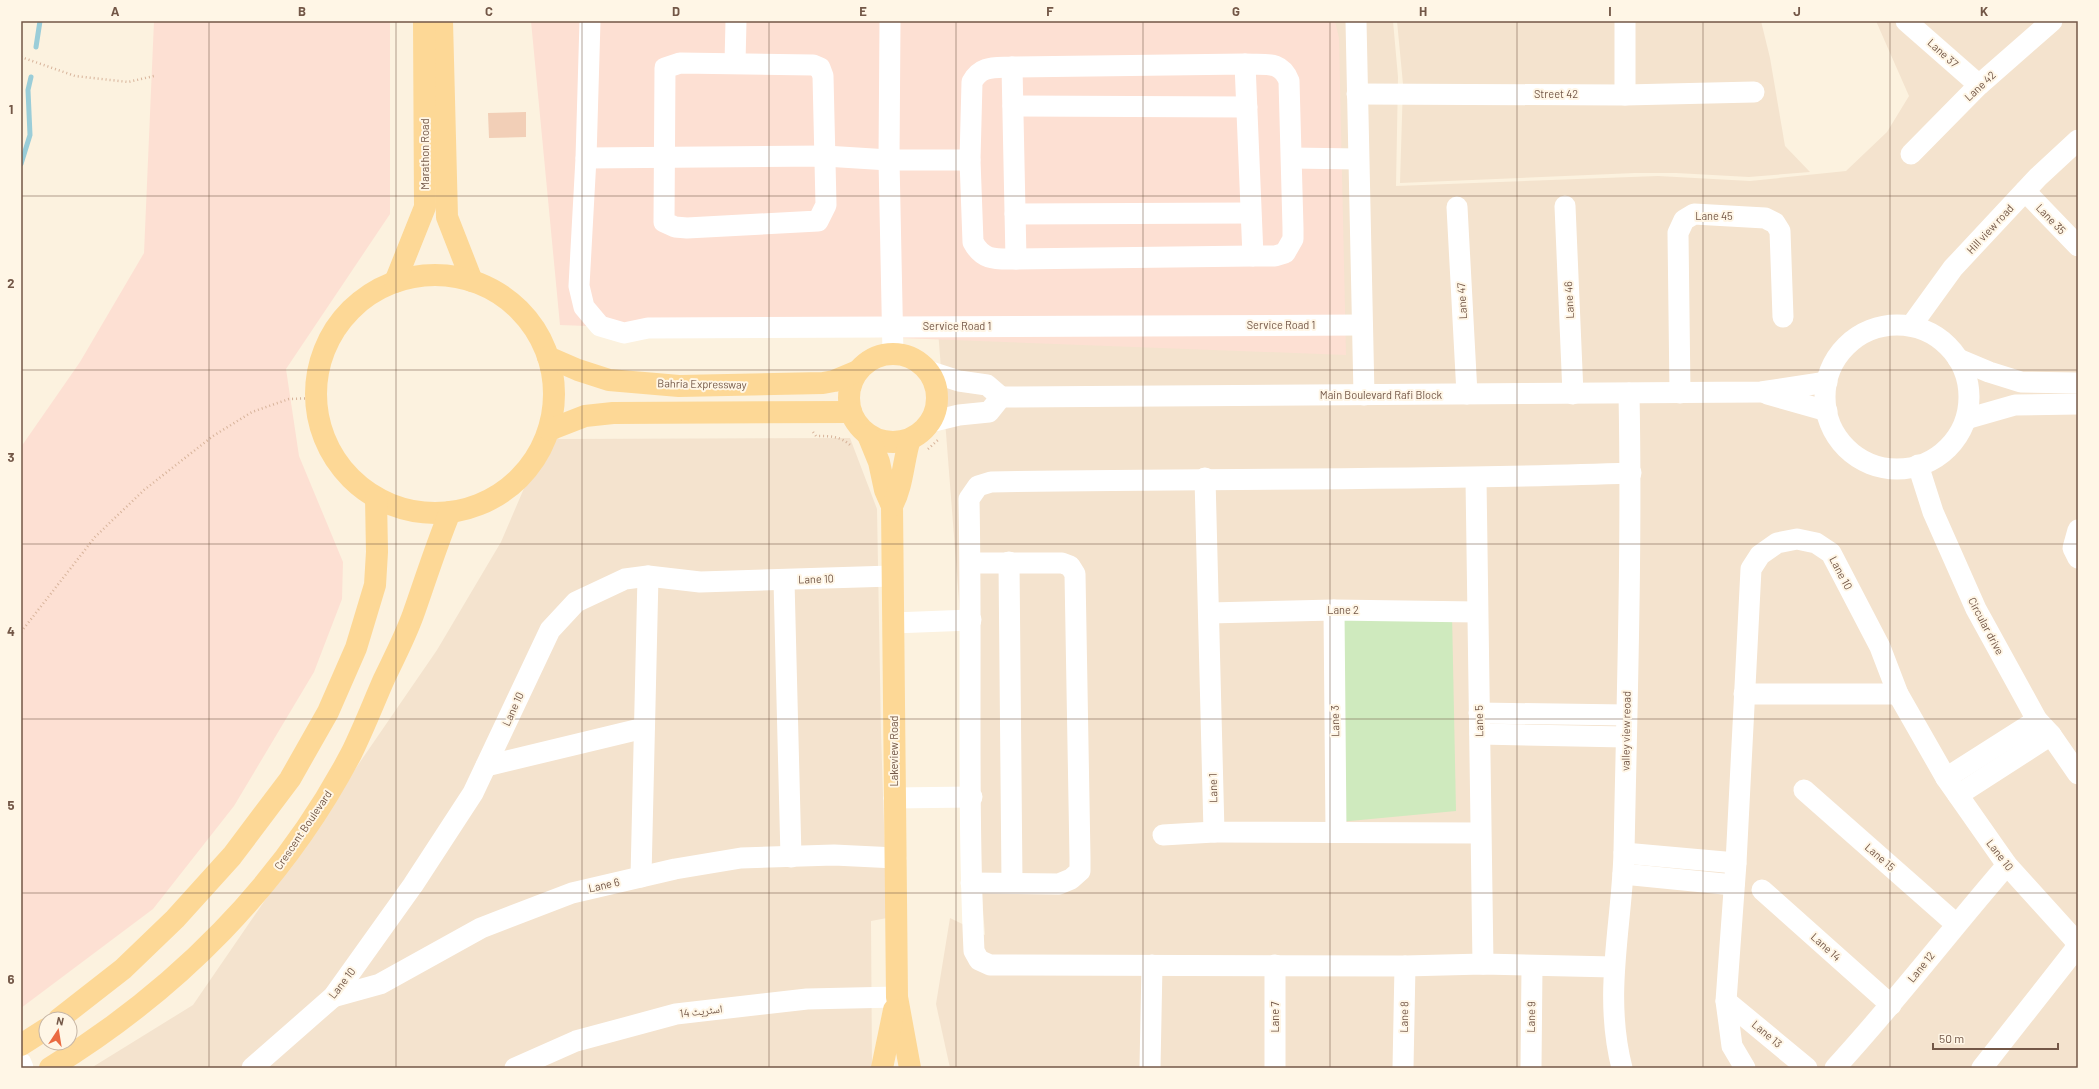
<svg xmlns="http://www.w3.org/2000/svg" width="2099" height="1089" viewBox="0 0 2099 1089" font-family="Barlow,'Noto Naskh Arabic',sans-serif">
<rect width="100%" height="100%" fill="#fcf2df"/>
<!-- residential -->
<g fill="#f4e3ce">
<polygon points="914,21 1393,21 1398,77 1396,186 1658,176 1750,181 1846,171 1887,132 1909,96 1876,21 2078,21 2078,1068 950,1068 936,1004 950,918 985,935"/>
<polygon points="1397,21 1761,21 1770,58 1785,146 1810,172 1749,177 1676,173 1635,173 1400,183 1403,84"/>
<polygon points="549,430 559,439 850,438 877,509 881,733 887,918 871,921 872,1068 91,1068 193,1005 437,650 501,542"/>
</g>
<!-- commercial -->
<g fill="#fde0d3">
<polygon points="154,21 390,21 390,214 286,369 299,456 343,562 342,599 314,672 234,806 153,909 21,1008 21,447 80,362 144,253"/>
<polygon points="531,21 1335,21 1339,38 1346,355 560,325"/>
</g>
<!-- green -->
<polygon fill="#cfeabe" points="1339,613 1452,613 1456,811 1339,822"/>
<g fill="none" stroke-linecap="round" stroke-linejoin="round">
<!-- stream -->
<g stroke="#9acdd8" stroke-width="5">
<polyline points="36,47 40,21"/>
<polyline points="21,164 30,135 28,90 31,77"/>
</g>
</g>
<!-- building -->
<polygon fill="#f2cfb7" points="526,112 526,137 489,138 488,113"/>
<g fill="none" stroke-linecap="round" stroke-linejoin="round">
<!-- path -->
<g stroke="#d7b39a" stroke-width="2.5" stroke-dasharray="1 3" stroke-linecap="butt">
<polyline points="21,57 75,76 128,82 154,76"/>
<path d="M813,432L816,436C830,436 841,436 851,446"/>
<polyline points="928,449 938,440"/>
<polyline points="21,632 95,537 144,490 213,436 252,412 289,399 315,398"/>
</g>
<!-- minor -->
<g stroke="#fff" stroke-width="21">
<polyline points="590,21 586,158 579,286 584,307 600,326 624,333 648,328 1362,325"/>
<polyline points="890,21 889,160 893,354"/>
<polyline points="1356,21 1364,395"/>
<polyline points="1906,21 1979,85"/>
<polygon points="680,63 813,65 820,68 823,76 826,205 818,221 687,228 675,227 664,222 665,68"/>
<polyline points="735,63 736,21"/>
<path d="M1245,64C1265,65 1281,60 1289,81L1293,228V239L1285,253L1275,256H1253L1016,259C996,259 983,261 973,242L970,160L972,82C981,65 995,68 1012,67Z"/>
<polyline points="1245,64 1253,256"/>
<polyline points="1012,67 1016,259"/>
<polyline points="1357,94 1625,95 1754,92"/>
<polyline points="1625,95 1625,21"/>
<polyline points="1013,106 1247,107"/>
<polyline points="1911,154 1979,85 2052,21"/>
<polyline points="586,158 825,156 889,160 970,160"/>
<polyline points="1292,158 1358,159"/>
<polyline points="2025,191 2078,246"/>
<polyline points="1565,206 1573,394"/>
<polyline points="1457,207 1467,394"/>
<polyline points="1015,214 1250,213"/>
<circle cx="1897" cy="397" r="72"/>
<polyline points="1911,326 1953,268 2038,177 2078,140"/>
<polyline points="1958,359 1989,372 2021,382 2078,383"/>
<polyline points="928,371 959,381 987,385 1001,397"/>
<polyline points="1680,393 1678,233 1684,220 1694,214 1765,218 1775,223 1780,231 1783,317"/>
<polyline points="1767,394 1827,411"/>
<polyline points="1001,397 1761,392 1827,382"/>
<polyline points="1966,419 2015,405 2078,404"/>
<polyline points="930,422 959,415 989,412 1001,397"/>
<polyline points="1918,465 1933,512 1976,609 2037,720 2051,735 2078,774"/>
<polyline points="1205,478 1214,832 1480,833"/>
<polyline points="1476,479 1483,964"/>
<polyline points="2078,530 2073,548 2078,558"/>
<polyline points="1009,562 1012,883"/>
<polyline points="971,563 1062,563 1070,566 1075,574 1080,858 1080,871 1071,879 1059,884 971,883"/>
<polyline points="784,581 791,857"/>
<polyline points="1334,610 1336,832"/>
<polyline points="1209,613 1334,610 1477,612"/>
<polyline points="893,623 971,620"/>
<polyline points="1744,694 1898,694"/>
<polyline points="1479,713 1626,715"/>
<polyline points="1480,734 1625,737"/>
<polyline points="486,766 644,728"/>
<polyline points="1946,778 2037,720"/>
<polyline points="1804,790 1956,924"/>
<polyline points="1958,795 2051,735"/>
<polyline points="894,798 972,797"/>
<polyline points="1163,835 1214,832"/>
<polyline points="1624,853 1736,863"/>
<polyline points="1623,874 1734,885"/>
<polyline points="641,877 648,576"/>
<polyline points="1762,890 1891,1005"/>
<path d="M1613,967L1483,964L1405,966L990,965L979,960L974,951C967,801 972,649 969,499L978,486L991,482C1204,478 1418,481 1631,473"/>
<polyline points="333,997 380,984 481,928 572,893 675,869 741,858 834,855 896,858"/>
<polyline points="1726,1001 1807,1068"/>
<polyline points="21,1063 23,1068"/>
<polyline points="252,1068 333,997 413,885 473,793 550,630 576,602 625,579 648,576 700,582 892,576"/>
<polyline points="515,1068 576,1041 676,1014 807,999 897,997"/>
<polyline points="1150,1068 1152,965"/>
<polyline points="1275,1068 1275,965"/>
<polyline points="1403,1068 1405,966"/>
<polyline points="1531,1068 1532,967"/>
<path d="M1622,1068C1603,994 1622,926 1624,852C1627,699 1632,546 1629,393"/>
<polyline points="1745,1068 1732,1046 1726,1001 1736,863 1751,569 1760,555 1777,543 1797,539 1816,543 1831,553 1880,647 1898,694 1946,778 2007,865 2074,939 2076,945 2074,951 1982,1068"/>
<path d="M1835,1068C1895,1003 1949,932 2007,865"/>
</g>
<!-- major -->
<g stroke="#fdd896" stroke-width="22">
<polyline points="442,21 447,217 472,281"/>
<circle cx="435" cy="394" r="119"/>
<polyline points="395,282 425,207 424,21"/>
<circle cx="893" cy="398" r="44"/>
<polyline points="548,357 578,370 609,380 679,386 823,383 834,381 858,371"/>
<polyline points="549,430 585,416 613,413 851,412"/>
<polyline points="868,435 879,462 885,490 892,506 897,997 910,1068"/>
<path d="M892,506C903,486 903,461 910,439"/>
<polyline points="59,1019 123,969 175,919 232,856 290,779 328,712 356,648 375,585 377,552 376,498"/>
<polyline points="21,1045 46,1029"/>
<path d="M50,1068C176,991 282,885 351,754C363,730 373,704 384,679C394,658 405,637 413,615C425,581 436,546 450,512"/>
<polyline points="882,1068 894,1010"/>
</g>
</g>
<!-- grid -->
<path fill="none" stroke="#735747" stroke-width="1" stroke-opacity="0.55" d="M209,21V1068M396,21V1068M582,21V1068M769,21V1068M956,21V1068M1143,21V1068M1330,21V1068M1517,21V1068M1703,21V1068M1890,21V1068M21,196H2078M21,370H2078M21,544H2078M21,719H2078M21,893H2078"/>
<g text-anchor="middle" stroke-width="4" stroke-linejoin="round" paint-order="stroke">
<!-- street labels -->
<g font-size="11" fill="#735747" stroke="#fff6e6">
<text transform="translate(1943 53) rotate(42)" y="4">Lane 37</text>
<text transform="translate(1980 86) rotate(-43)" y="4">Lane 42</text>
<text x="1556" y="98">Street 42</text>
<text transform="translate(425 154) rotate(-90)" y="4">Marathon Road</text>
<text x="1714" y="220">Lane 45</text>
<text transform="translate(2051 219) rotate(46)" y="4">Lane 35</text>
<text transform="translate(1990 229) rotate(-47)" y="4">Hill view road</text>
<text transform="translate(1569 300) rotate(-93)" y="4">Lane 46</text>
<text transform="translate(1462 301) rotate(-93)" y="4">Lane 47</text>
<text x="1281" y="329">Service Road 1</text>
<text x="957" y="330">Service Road 1</text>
<text transform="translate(702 384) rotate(1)" y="4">Bahria Expressway</text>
<text x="1381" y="399">Main Boulevard Rafi Block</text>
<text transform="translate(1841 573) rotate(62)" y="4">Lane 10</text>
<text transform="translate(816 579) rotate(-2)" y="4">Lane 10</text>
<text x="1343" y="614">Lane 2</text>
<text transform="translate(1986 626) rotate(62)" y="4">Circular drive</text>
<text transform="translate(513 709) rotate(-65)" y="4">Lane 10</text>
<text transform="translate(1335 721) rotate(-91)" y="4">Lane 3</text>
<text transform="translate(1479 721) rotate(-91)" y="4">Lane 5</text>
<text transform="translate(1626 731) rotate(-89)" y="4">valley view reoad</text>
<text transform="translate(894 751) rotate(-90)" y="4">Lakeview Road</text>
<text transform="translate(1213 788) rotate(-91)" y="4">Lane 1</text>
<text transform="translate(303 830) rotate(-56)" y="4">Crescent Boulevard</text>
<text transform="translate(2000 855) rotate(52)" y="4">Lane 10</text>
<text transform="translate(1880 857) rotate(41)" y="4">Lane 15</text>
<text transform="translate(604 885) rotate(-13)" y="4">Lane 6</text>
<text transform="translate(1826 947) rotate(42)" y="4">Lane 14</text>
<text transform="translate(1921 967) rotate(-51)" y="4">Lane 12</text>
<text transform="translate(342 983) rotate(-52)" y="4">Lane 10</text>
<text transform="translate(701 1011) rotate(-7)" y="4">اسٹریٹ 14</text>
<text transform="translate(1275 1017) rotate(-90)" y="4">Lane 7</text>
<text transform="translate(1404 1017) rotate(-89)" y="4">Lane 8</text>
<text transform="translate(1531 1017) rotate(-89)" y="4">Lane 9</text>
<text transform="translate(1767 1034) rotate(40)" y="4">Lane 13</text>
</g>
</g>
<!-- border -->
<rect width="2099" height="1089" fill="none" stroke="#fff6e6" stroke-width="44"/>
<!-- north arrow -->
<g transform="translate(58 1031) rotate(12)"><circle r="19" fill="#fff6e6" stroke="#c7b6a6"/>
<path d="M0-3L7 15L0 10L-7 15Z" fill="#ea6a41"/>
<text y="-6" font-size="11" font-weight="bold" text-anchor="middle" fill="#735747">N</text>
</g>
<!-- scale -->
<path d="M1933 1043v6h125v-6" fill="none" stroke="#735747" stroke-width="2"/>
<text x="1939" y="1043" font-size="12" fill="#735747" stroke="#fff6e6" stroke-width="3" paint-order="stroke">50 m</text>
<rect x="22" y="22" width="2055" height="1045" fill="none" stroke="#735747" stroke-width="1.5"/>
<g font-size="13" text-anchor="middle" font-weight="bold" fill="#735747">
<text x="115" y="16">A</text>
<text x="302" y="16">B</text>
<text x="489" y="16">C</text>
<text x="676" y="16">D</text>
<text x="863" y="16">E</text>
<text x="1050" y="16">F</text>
<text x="1236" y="16">G</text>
<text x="1423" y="16">H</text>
<text x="1610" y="16">I</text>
<text x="1797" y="16">J</text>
<text x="1984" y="16">K</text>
<text x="11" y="114">1</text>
<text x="11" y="288">2</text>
<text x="11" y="462">3</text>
<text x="11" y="636">4</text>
<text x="11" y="810">5</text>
<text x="11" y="984">6</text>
</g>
</svg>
